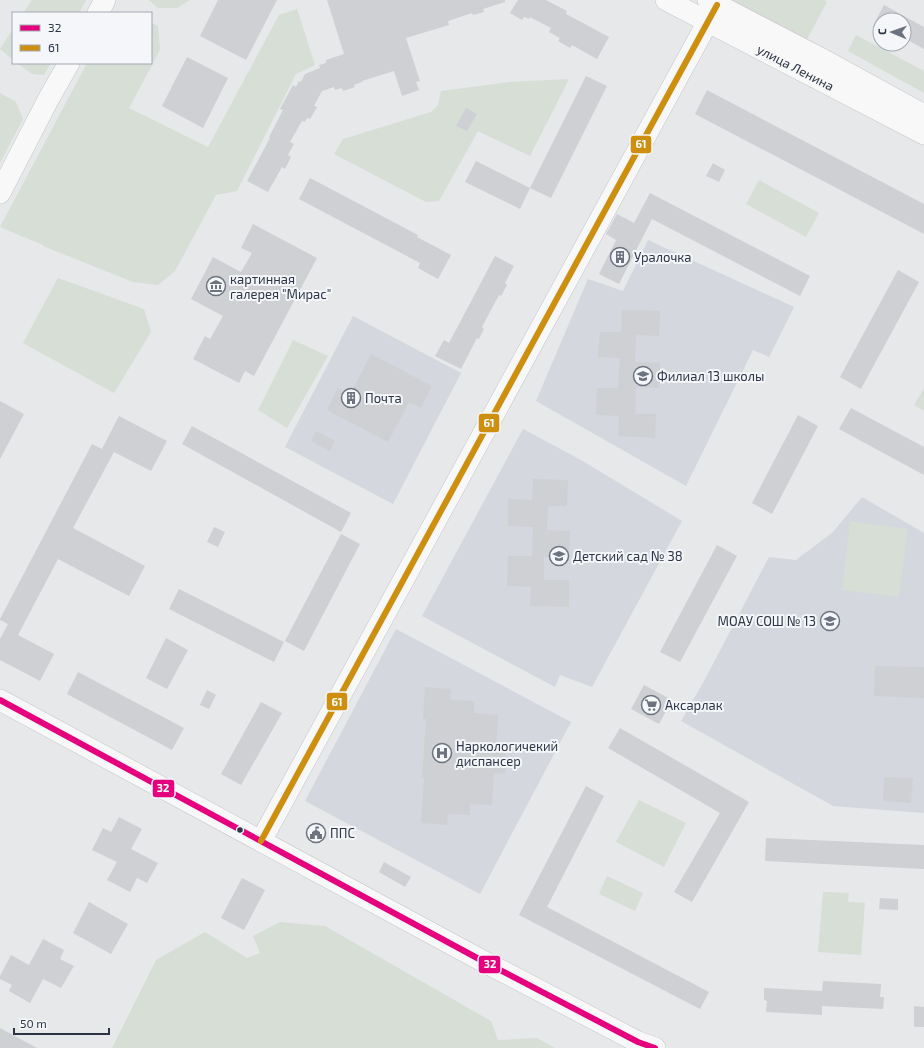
<svg xmlns="http://www.w3.org/2000/svg" width="924" height="1048" viewBox="0 0 924 1048" font-family="'Exo 2',sans-serif">
<rect width="100%" height="100%" fill="#e6e8ea"/>
<!-- built -->
<g fill="#d4d7dd">
<polygon points="648,240 794,307 769,357 753,350 686,486 536,401 588,279 623,291"/>
<polygon points="353,316 461,373 393,504 285,447"/>
<polygon points="523,429 581,460 682,521 592,687 560,675 555,687 422,616"/>
<polygon points="862,497 924,533 924,813 833,806 681,721 704,681 769,557 796,560 833,532"/>
<polygon points="396,629 571,722 480,894 305,801"/>
</g>
<!-- green -->
<g fill="#d6ded6">
<polygon points="32,0 86,0 79,13 23,13"/>
<polygon points="149,0 190,0 177,8 158,8"/>
<polygon points="729,0 824,0 827,2 806,41"/>
<polygon points="297,9 315,65 296,74 237,191 216,195 175,271 158,285 133,282 43,246 43,245 0,227 87,63 151,63 151,23 158,26 160,50 129,108 208,147 279,15"/>
<polygon points="13,29 13,60 0,49"/>
<polygon points="856,35 924,71 924,93 848,51"/>
<polygon points="17,63 51,63 44,75 32,74"/>
<polygon points="569,79 530,156 478,131 439,201 426,202 334,154 343,139 431,112 438,105 441,91 510,82"/>
<polygon points="0,93 16,102 23,119 0,163"/>
<polygon points="759,180 819,213 806,237 746,204"/>
<polygon points="58,278 144,309 151,332 114,393 23,343"/>
<polygon points="293,340 328,356 287,428 258,410"/>
<polygon points="924,388 924,411 914,405"/>
<polygon points="850,521 908,529 899,597 842,590"/>
<polygon points="639,800 686,823 664,867 616,842"/>
<polygon points="607,876 643,893 635,911 599,894"/>
<polygon points="823,892 849,893 848,902 865,903 861,955 818,952"/>
<polygon points="280,922 325,926 491,1021 498,1040 537,1038 555,1048 112,1048 156,960 205,932 247,958 260,953 253,936"/>
</g>
<!-- building -->
<g fill="#ced0d3">
<polygon points="218,0 277,0 246,60 200,36"/>
<polygon points="327,0 505,0 505,2 483,9 484,12 473,15 472,13 448,21 449,25 406,38 420,81 416,82 419,90 402,96 394,71 362,81 362,82 354,85 355,87 343,91 342,88 335,90 334,87 322,91 314,106 317,107 310,119 307,118 305,122 302,121 290,142 294,144 288,155 291,157 285,169 282,167 268,192 247,181 270,138 269,137 283,110 280,109 293,85 296,87 299,81 301,82 305,74 320,68 319,65 326,63 326,60 344,54"/>
<polygon points="518,0 546,0 567,11 566,14 609,37 597,59 572,45 570,48 558,41 560,38 549,32 551,28 530,17 529,19 524,17 522,20 510,13"/>
<polygon points="884,5 924,27 924,49 904,38 904,20 876,20"/>
<polygon points="187,57 228,78 203,128 162,106"/>
<polygon points="586,76 607,86 551,198 530,188"/>
<polygon points="707,90 924,204 924,234 695,114"/>
<polygon points="466,108 477,114 467,131 456,126"/>
<polygon points="476,161 530,188 520,209 465,182"/>
<polygon points="713,163 725,170 719,182 706,176"/>
<polygon points="310,178 418,235 417,237 451,255 438,279 418,268 420,263 299,199"/>
<polygon points="650,193 810,276 800,296 652,219 619,284 599,274 616,240 606,234 617,214 634,223"/>
<polygon points="253,224 317,258 254,376 245,371 239,383 193,359 205,336 210,339 223,316 191,299 213,257 241,272 252,253 241,248"/>
<polygon points="495,256 514,266 505,283 507,285 501,296 499,295 482,327 484,329 479,339 477,338 461,369 435,356 444,340 449,343"/>
<polygon points="898,270 919,282 861,389 840,377"/>
<polygon points="622,310 660,311 659,336 636,335 635,362 660,363 659,388 636,387 635,414 656,414 655,438 618,436 619,416 596,415 597,388 618,388 620,358 598,357 600,332 621,332"/>
<polygon points="371,354 432,386 421,408 409,402 388,442 327,410 338,388 350,395"/>
<polygon points="0,401 24,414 0,459"/>
<polygon points="851,408 924,447 924,475 839,429"/>
<polygon points="798,415 818,426 772,514 752,503"/>
<polygon points="119,416 167,441 151,471 114,452 73,528 145,566 129,596 58,559 18,635 54,654 40,681 0,660 0,639 8,624 0,620 0,619 92,444 102,449"/>
<polygon points="192,426 351,513 341,532 182,444"/>
<polygon points="316,431 335,441 330,451 311,441"/>
<polygon points="533,479 568,480 567,506 548,506 547,530 570,531 569,558 544,557 544,580 569,580 569,607 530,606 531,587 507,586 508,556 532,556 533,527 508,526 508,499 532,500"/>
<polygon points="214,527 225,532 218,547 207,542"/>
<polygon points="341,534 360,544 304,651 285,641"/>
<polygon points="717,545 737,556 680,662 660,652"/>
<polygon points="179,589 284,642 274,662 169,609"/>
<polygon points="166,638 188,650 167,689 146,678"/>
<polygon points="875,666 924,667 924,698 874,696"/>
<polygon points="78,672 184,728 172,750 67,694"/>
<polygon points="644,685 672,700 659,724 631,709"/>
<polygon points="425,687 451,689 450,700 474,701 474,713 498,715 496,747 506,747 505,774 494,773 492,805 470,804 470,815 448,814 447,825 421,823 424,778 422,778 426,719 423,719"/>
<polygon points="207,690 216,695 209,709 200,705"/>
<polygon points="261,702 282,713 241,785 221,774"/>
<polygon points="620,728 749,802 692,902 674,892 720,813 608,748"/>
<polygon points="884,777 913,778 911,803 883,801"/>
<polygon points="586,786 604,796 547,907 709,992 700,1009 519,915"/>
<polygon points="119,817 142,829 131,849 158,863 147,883 137,878 130,892 107,880 117,862 92,850 103,828 111,832"/>
<polygon points="766,838 924,845 924,869 765,861"/>
<polygon points="384,862 411,877 405,887 379,872"/>
<polygon points="242,878 265,890 244,930 221,918"/>
<polygon points="880,898 898,899 898,910 879,909"/>
<polygon points="89,902 128,924 111,954 73,933"/>
<polygon points="43,939 64,950 60,959 74,966 61,988 43,979 30,1003 9,991 12,985 0,979 0,976 11,955 29,965"/>
<polygon points="823,981 881,984 880,997 884,997 883,1009 822,1006 822,1015 766,1012 767,1001 764,1000 764,988 822,991"/>
<polygon points="914,1006 924,1007 924,1027 914,1027"/>
<polygon points="0,1028 37,1048 0,1048"/>
</g>
<g fill="none" stroke-linecap="round" stroke-linejoin="round">
<!-- secondary casing -->
<g stroke="#c4c6c8" stroke-width="22">
<g id="secondary">
<path id="s1" d="M666,0L924,134"/>
<polyline points="708,0 820,58 924,115"/>
<polyline points="98,13 105,0"/>
<polyline points="0,193 49,98 69,63"/>
<polyline points="0,700 479,959 638,1042 655,1048"/>
<polyline points="261,841 717,5"/>
</g>
</g>
<!-- secondary -->
<use href="#secondary" stroke="#f8f8f8" stroke-width="21"/>
<!-- bus-1 casing -->
<g stroke="#f4f6f9" stroke-width="9">
<polyline id="bus-1" points="0,700 479,959 638,1042 655,1048"/>
</g>
<!-- bus-2 casing -->
<g stroke="#f4f6f9" stroke-width="9">
<polyline id="bus-2" points="261,841 717,5"/>
</g>
<!-- bus-1 -->
<use href="#bus-1" stroke="#e5007d" stroke-width="6"/>
<!-- bus-2 -->
<use href="#bus-2" stroke="#ce8f0e" stroke-width="6"/>
</g>
<!-- icons -->
<defs>
<g id="building-ring" transform="scale(1)"><circle r="9.5" fill="#f4f6f9" stroke="#6c737f" stroke-width="1.5"/><path d="M-4-6H4V6H1V3H-1V6H-4ZM-2.5-4.3h1.7v1.8h-1.7ZM.8-4.3h1.7v1.8H.8ZM-2.5-1h1.7V.8h-1.7ZM.8-1h1.7V.8H.8Z" fill="#6c737f"/></g>
<g id="museum-ring" transform="scale(1)"><circle r="9.5" fill="#f4f6f9" stroke="#6c737f" stroke-width="1.5"/><path d="M0-6L6-3V-2H-6V-3ZM-5-1h2V3h-2ZM-1-1h2V3h-2ZM3-1h2V3H3ZM-6 4H6V6H-6Z" fill="#6c737f"/></g>
<g id="school-ring" transform="scale(1)"><circle r="9.5" fill="#f4f6f9" stroke="#6c737f" stroke-width="1.5"/><path d="M0-5L7-2L0 1L-7-2ZM-4 1L0 2.5L4 1V4Q0 6-4 4Z" fill="#6c737f"/></g>
<g id="supermarket-ring" transform="scale(1)"><circle r="9.5" fill="#f4f6f9" stroke="#6c737f" stroke-width="1.5"/><path d="M-6-5.5h2.5l.6 2H6L4.5 2H-2.5L-4.4-4H-6ZM-1.5 3.2a1.3 1.3 0 1 0 .1 0ZM3 3.2a1.3 1.3 0 1 0 .1 0Z" fill="#6c737f"/></g>
<g id="hospital-ring" transform="scale(1)"><circle r="9.5" fill="#f4f6f9" stroke="#6c737f" stroke-width="1.5"/><path d="M-5-5h3v3.5h4V-5h3V5h-3V1.5h-4V5h-3Z" fill="#6c737f"/></g>
<g id="civic-ring" transform="scale(1)"><circle r="9.5" fill="#f4f6f9" stroke="#6c737f" stroke-width="1.5"/><path d="M-.6-6.5H3V-4.5H.6V-3L4-1V1h2V6H-6V1h2V-1L-.6-3ZM-1.2 2.5V6h2.4V2.5Z" fill="#6c737f"/></g>
</defs>
<g fill-rule="evenodd">
<use href="#building-ring" x="620" y="257"/>
<use href="#museum-ring" x="216" y="286"/>
<use href="#school-ring" x="643" y="376"/>
<use href="#building-ring" x="351" y="398"/>
<use href="#school-ring" x="559" y="556"/>
<use href="#school-ring" x="830" y="621"/>
<use href="#supermarket-ring" x="651" y="705"/>
<use href="#hospital-ring" x="442" y="753"/>
<use href="#civic-ring" x="316" y="833"/>
</g>
<!-- markers -->
<circle fill="#2b3445" stroke="#f4f6f9" stroke-width="1.5" cx="240" cy="830" r="3.5"/>
<g text-anchor="middle" stroke-width="4" stroke-linejoin="round" paint-order="stroke">
<!-- street labels -->
<g font-size="13" fill="#2b3445" stroke="#f4f6f9">
<text dy="5" stroke="none"><textPath href="#s1" startOffset="146">улица Ленина</textPath></text>
</g>
<!-- poi labels -->
<g font-size="13" fill="#2b3445" stroke="#f4f6f9" text-anchor="start">
<text x="634" y="262">Уралочка</text>
<text x="230" y="284">картинная<tspan x="230" dy="15">галерея "Мирас"</tspan></text>
<text x="657" y="381">Филиал 13 школы</text>
<text x="365" y="403">Почта</text>
<text x="573" y="561">Детский сад № 38</text>
<text x="816" y="626" text-anchor="end">МОАУ СОШ № 13</text>
<text x="665" y="710">Аксарлак</text>
<text x="456" y="751">Наркологичекий<tspan x="456" dy="15">диспансер</tspan></text>
<text x="330" y="838">ППС</text>
</g>
</g>
<g stroke="#f4f6f9" stroke-width="1.5">
<rect x="630" y="135" width="22" height="19" rx="4" fill="#ce8f0e"/>
<rect x="478" y="413" width="22" height="20" rx="4" fill="#ce8f0e"/>
<rect x="326" y="692" width="22" height="19" rx="4" fill="#ce8f0e"/>
<rect x="152" y="779" width="23" height="19" rx="4" fill="#e5007d"/>
<rect x="478" y="955" width="23" height="19" rx="4" fill="#e5007d"/>
</g>
<g font-size="11" text-anchor="middle" font-weight="bold" fill="#fff">
<text x="641" y="148">61</text>
<text x="489" y="427">61</text>
<text x="337" y="706">61</text>
<text x="163" y="792">32</text>
<text x="490" y="968">32</text>
</g>
<!-- legend -->
<rect x="12" y="12" width="140" height="52" fill="#f4f6f9" stroke="#a4a8b1"/>
<rect x="20" y="25" width="20" height="6" fill="#e5007d" stroke="#a4a8b1"/>
<text x="48" y="32" font-size="12" fill="#2b3445">32</text>
<rect x="20" y="45" width="20" height="6" fill="#ce8f0e" stroke="#a4a8b1"/>
<text x="48" y="52" font-size="12" fill="#2b3445">61</text>
<!-- north arrow -->
<g transform="translate(892 32) rotate(272)"><circle r="19" fill="#f4f6f9" stroke="#a4a8b1"/>
<path d="M0-3L7 15L0 10L-7 15Z" fill="#6c737f"/>
<text y="-6" font-size="11" font-weight="bold" text-anchor="middle" fill="#2b3445">С</text>
</g>
<!-- scale -->
<path d="M14 1028v6h95v-6" fill="none" stroke="#2b3445" stroke-width="2"/>
<text x="20" y="1028" font-size="12" fill="#2b3445" stroke="#f4f6f9" stroke-width="3" paint-order="stroke">50 m</text>
</svg>
